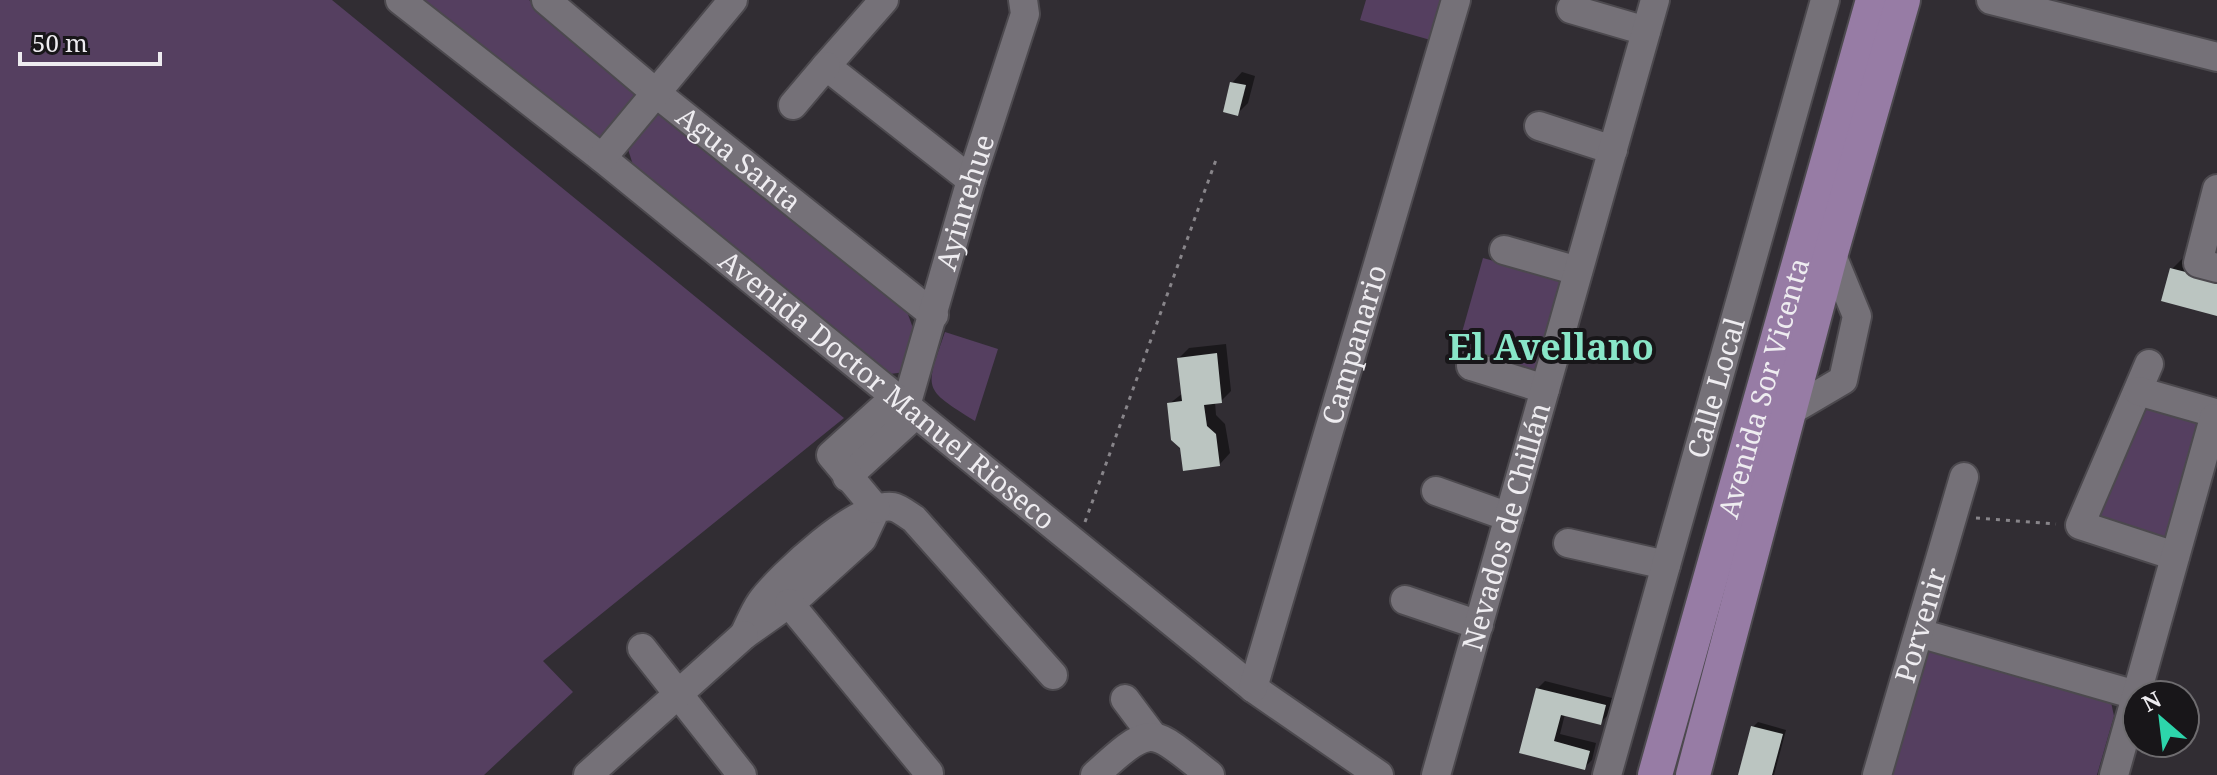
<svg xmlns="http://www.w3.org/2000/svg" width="2217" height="775" viewBox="0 0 2217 775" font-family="'Noto Serif',serif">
<rect width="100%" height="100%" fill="#312d33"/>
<!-- green -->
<g fill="#553f60">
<polygon points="0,0 332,0 844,418 543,661 573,692 484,775 0,775"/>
<polygon points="424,0 529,0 635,88 638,97 602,140 591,137"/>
<polygon points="1366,0 1444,0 1434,41 1360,20"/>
<polygon points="659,113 906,309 913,328 905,372 890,374 633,165 627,146"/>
<polygon points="1483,258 1563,280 1537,372 1457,350"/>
<path d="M945,332L998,349L975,421C922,388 925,390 945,332Z"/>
<polygon points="2142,403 2203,418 2166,544 2092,518"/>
<polygon points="1939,650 2111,702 2114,716 2097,775 1890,775 1920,652"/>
</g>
<!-- shadow -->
<g fill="#0007">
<polygon points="1242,72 1255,76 1248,103 1237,114 1232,83"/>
<polygon points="2187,254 2217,314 2172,269"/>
<polygon points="1226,344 1231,391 1221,401 1215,402 1216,415 1225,424 1230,453 1220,464 1182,447 1169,404 1183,393 1179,358 1189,348"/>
<polygon points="1545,681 1612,698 1608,715 1600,723 1565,714 1560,734 1596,743 1592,760 1584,768 1521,752 1537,689"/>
<polygon points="1758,722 1786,730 1774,775 1745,775 1753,727"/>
</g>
<!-- building -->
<g fill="#bbc5c1">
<polygon points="1230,82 1246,85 1238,116 1223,112"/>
<polygon points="2170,268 2217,280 2217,316 2161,301"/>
<polygon points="1217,353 1222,403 1204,405 1207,426 1216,434 1220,466 1183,471 1180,448 1171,440 1167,403 1182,401 1177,358"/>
<polygon points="1536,688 1606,705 1601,725 1561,715 1554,741 1590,751 1585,770 1519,753"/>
<polygon points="1751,726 1783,734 1772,775 1738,775"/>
</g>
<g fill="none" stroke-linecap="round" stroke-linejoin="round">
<!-- minor casing -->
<g stroke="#4c494e" stroke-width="32">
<g id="minor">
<path id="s1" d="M400,0L602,158L1253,688L1379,775"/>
<path id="s2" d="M546,0L656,93L934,315"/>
<polyline points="884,0 826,66 971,180"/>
<polyline points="1991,0 2217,57"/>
<polyline points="1571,9 1646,31"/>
<polyline points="793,105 826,66"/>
<polyline points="1539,126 1613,150"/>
<polyline points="602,158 733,0"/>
<polyline points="2217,189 2198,263 2217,268"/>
<polyline points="1504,250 1578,271"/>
<polyline points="2149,364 2080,525 2175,556"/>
<polyline points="1471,366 1545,389"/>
<polyline points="2138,391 2215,413 2217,419"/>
<path id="s3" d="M906,406L971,180L1025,14L1023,0"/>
<polyline points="1792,410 1843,380 1857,316 1831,253"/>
<polyline points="847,477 916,414"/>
<polyline points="1436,491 1509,517"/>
<path d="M876,509L862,539L799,596L744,635C749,625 754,612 761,602C779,577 860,501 893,507C899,508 908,515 914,519L1053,675"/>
<polyline points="876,509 831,455 895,397"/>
<polyline points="1568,543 1666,565"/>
<polyline points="1405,600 1479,625"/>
<polyline points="789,603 929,773"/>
<polyline points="1919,633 2136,695"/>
<polyline points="642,648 742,775"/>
<path id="s4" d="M1253,688L1456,0"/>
<polyline points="1125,699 1152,735"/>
<polyline points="588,775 744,635"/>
<path d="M1095,775C1154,721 1150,728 1210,775"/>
<path id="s5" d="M1436,775L1655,0"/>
<path id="s6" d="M1607,775L1825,0"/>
<path id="s7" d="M1877,775L1964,477"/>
<polyline points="2114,775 2214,418"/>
</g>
</g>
<!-- major casing -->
<g stroke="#4c494e" stroke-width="38">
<g id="major">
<path id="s8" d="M1655,775L1873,0"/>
<polyline points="1693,775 1831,253 1903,0"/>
</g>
</g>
<!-- path -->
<g stroke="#88858a" stroke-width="3" stroke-dasharray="4 6" stroke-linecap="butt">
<polyline points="1976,518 2056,524"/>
<polyline points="1085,522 1217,157"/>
</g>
<!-- minor -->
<use href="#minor" stroke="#757178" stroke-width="28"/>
<!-- major -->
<use href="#major" stroke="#977ca5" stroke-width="34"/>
</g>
<g text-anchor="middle" stroke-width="8" stroke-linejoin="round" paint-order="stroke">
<!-- street labels -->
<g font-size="28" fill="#eeecf0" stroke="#181619">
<text dy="10" stroke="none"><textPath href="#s2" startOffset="250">Agua Santa</textPath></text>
<text dy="10" stroke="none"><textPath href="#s3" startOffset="212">Ayinrehue</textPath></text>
<text dy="10" stroke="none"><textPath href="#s4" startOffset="358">Campanario</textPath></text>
<text dy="10" stroke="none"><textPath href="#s6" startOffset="402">Calle Local</textPath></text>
<text dy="10" stroke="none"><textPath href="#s8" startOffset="402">Avenida Sor Vicenta</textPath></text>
<text dy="10" stroke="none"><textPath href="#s1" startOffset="624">Avenida Doctor Manuel Rioseco</textPath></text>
<text dy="10" stroke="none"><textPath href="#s5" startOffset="258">Nevados de Chillán</textPath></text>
<text dy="10" stroke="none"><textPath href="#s7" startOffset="156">Porvenir</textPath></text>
</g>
<!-- district labels -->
<g font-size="36" font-weight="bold" fill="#89e6c8" stroke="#181619">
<text x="1551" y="360">El Avellano</text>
</g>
</g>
<!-- north arrow -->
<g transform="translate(2161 719) rotate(332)"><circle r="38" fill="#181619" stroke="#6e6c6f" stroke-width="2"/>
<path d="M0-6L14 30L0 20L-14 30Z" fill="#2dd5ab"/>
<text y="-12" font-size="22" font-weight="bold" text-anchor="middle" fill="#eeecf0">N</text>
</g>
<!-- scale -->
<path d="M20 52v12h140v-12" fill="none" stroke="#eeecf0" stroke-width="4"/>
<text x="32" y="52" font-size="24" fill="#eeecf0" stroke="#181619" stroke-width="6" paint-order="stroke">50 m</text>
</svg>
